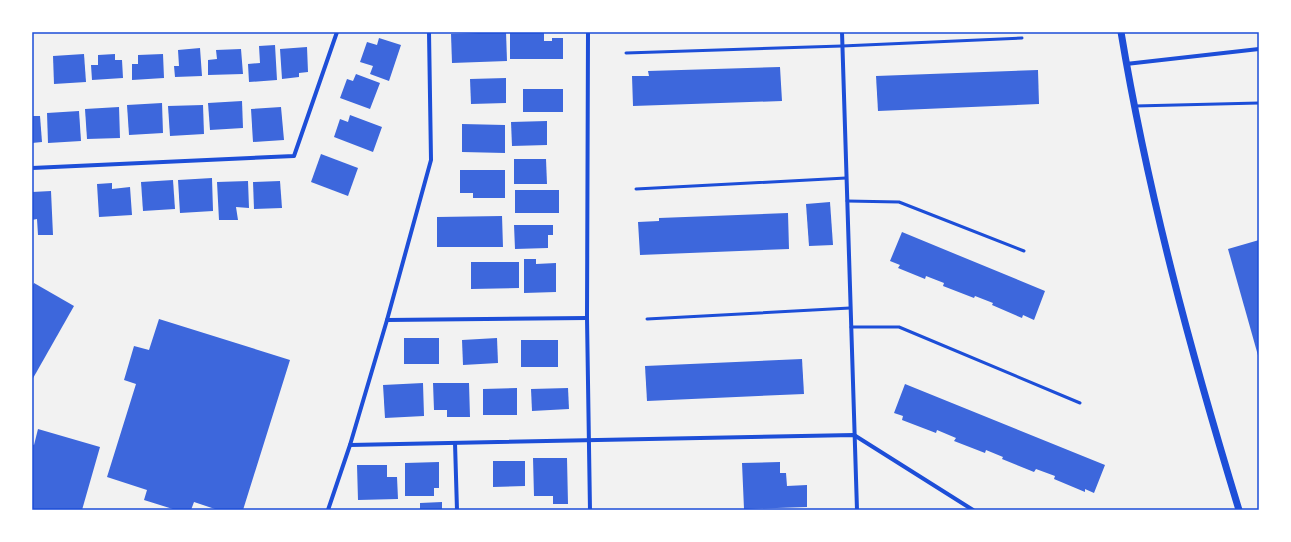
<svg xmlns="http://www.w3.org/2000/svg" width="1291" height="542" viewBox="0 0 1291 542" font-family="Merriweather,serif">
<rect width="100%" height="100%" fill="#f2f2f2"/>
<!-- building -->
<g fill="#3d67dc">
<polygon points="506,32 507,61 452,63 451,34"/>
<polygon points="510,32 544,33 544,41 552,41 552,38 563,38 563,59 510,59"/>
<polygon points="379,38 401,45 389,81 370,74 373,66 360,62 367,42 377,45"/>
<polygon points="275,45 277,80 249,82 248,64 260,63 259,46"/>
<polygon points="307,47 308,72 299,73 299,77 282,79 280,49"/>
<polygon points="200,48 202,76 175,77 174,66 179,66 178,50"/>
<polygon points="241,49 243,74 208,75 208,60 217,59 216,50"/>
<polygon points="84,54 86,82 54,84 53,56"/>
<polygon points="115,54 115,60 122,60 123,78 92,80 91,65 98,65 98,55"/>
<polygon points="163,54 164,78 132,80 132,64 138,64 138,55"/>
<polygon points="780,67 782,101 633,106 632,76 649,76 648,71"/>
<polygon points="1038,70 1039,104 878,111 876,76"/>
<polygon points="356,74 380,83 370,109 340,98 347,79 353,81"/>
<polygon points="506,78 506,103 471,104 470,79"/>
<rect x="523" y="89" width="40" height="23"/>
<polygon points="242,101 243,128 210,130 208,103"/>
<polygon points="162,103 163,133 129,135 127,105"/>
<polygon points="203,105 204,134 170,136 168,106"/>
<polygon points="119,107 120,138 87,139 85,109"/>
<polygon points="281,107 284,140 253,142 251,109"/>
<polygon points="79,111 81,141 48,143 47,113"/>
<polygon points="350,115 382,127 373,152 334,137 340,119 348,122"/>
<polygon points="32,116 40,116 42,142 32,143"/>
<polygon points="547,121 547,145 512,146 511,122"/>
<polygon points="462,124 505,125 505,153 462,152"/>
<polygon points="321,154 358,168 348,196 311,182"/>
<polygon points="514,159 546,159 547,184 514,184"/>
<polygon points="460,170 505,170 505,198 473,198 473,193 460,193"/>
<polygon points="212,178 213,211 180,213 178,180"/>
<polygon points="173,180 175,209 143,211 141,182"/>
<polygon points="248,181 249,208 236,207 238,220 219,220 217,182"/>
<polygon points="280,181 282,208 254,209 253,182"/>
<polygon points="112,183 112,189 130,187 132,215 99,217 97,184"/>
<rect x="515" y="190" width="44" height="23"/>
<polygon points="51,191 53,235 38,235 37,219 32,220 32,192"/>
<polygon points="830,202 833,245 809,246 806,204"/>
<polygon points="788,213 789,249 640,255 638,222 659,221 659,218"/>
<polygon points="502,216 503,247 437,247 437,217"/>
<polygon points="514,225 553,225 553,235 548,235 548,248 515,249"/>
<polygon points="902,232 1045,291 1034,320 1023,315 1022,318 992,305 993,303 975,296 974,298 943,286 944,283 926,276 925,279 898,268 900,265 890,261"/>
<polygon points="1259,240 1259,359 1228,249"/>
<polygon points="524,259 536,259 536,264 556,263 556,292 524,293"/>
<polygon points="471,262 519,262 519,288 471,289"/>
<polygon points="34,283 74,306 32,380 32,287"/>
<polygon points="159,319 290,360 243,510 218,510 194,502 191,510 176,510 144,500 147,490 107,477 136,384 124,380 134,346 149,350"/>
<rect x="404" y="338" width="35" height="26"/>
<polygon points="497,338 498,363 463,365 462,340"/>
<rect x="521" y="340" width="37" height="27"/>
<polygon points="802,359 804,394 647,401 645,366"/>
<polygon points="423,383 424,416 385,418 383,385"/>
<polygon points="433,383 469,383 470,417 447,417 447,410 434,410"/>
<polygon points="905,384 1105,465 1094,493 1085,489 1085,492 1054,479 1055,476 1036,469 1034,472 1002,459 1003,457 986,450 985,453 954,441 956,438 937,430 936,433 902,420 903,416 894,413"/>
<polygon points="517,388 517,415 483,415 483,389"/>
<polygon points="568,388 569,409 532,411 531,389"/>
<polygon points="38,429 100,447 82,510 32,510 32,444 34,445"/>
<polygon points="533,458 567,458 568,504 553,504 553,496 534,496"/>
<polygon points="493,461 525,461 525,486 493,487"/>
<polygon points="439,462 439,488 434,488 434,496 405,496 405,463"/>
<polygon points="780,462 780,473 786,473 787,486 807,485 807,507 744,509 742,463"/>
<polygon points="357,465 387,465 387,477 397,477 398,499 358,500"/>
<polygon points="442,502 442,510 420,510 420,503"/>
</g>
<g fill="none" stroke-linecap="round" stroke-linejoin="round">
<!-- service -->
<g stroke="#1d4ed8" stroke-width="3">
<polyline points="626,53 842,46 1022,38"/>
<polyline points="1135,106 1259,103"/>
<polyline points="636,189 846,178"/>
<polyline points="847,201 899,202 1024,251"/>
<polyline points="647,319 850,308"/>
<polyline points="851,327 899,327 1080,403"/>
</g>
<!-- minor -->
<g stroke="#1d4ed8" stroke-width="4">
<polyline points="588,32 587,318 590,510"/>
<polyline points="842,32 857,510"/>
<polyline points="1126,64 1259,49"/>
<polyline points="32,168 294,156 337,32"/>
<polyline points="387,320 587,318"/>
<polyline points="455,443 457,510"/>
<polyline points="350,445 854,435 973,510"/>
<polyline points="328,510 350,445 387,320 431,160 429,32"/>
</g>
<!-- tertiary -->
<path stroke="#1d4ed8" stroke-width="7" d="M1121,32C1148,194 1191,353 1239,510"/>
</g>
<!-- border -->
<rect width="1291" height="542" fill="none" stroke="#ffffff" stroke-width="66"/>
<rect x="33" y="33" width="1225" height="476" fill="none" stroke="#1d4ed8" stroke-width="1.5"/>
</svg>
